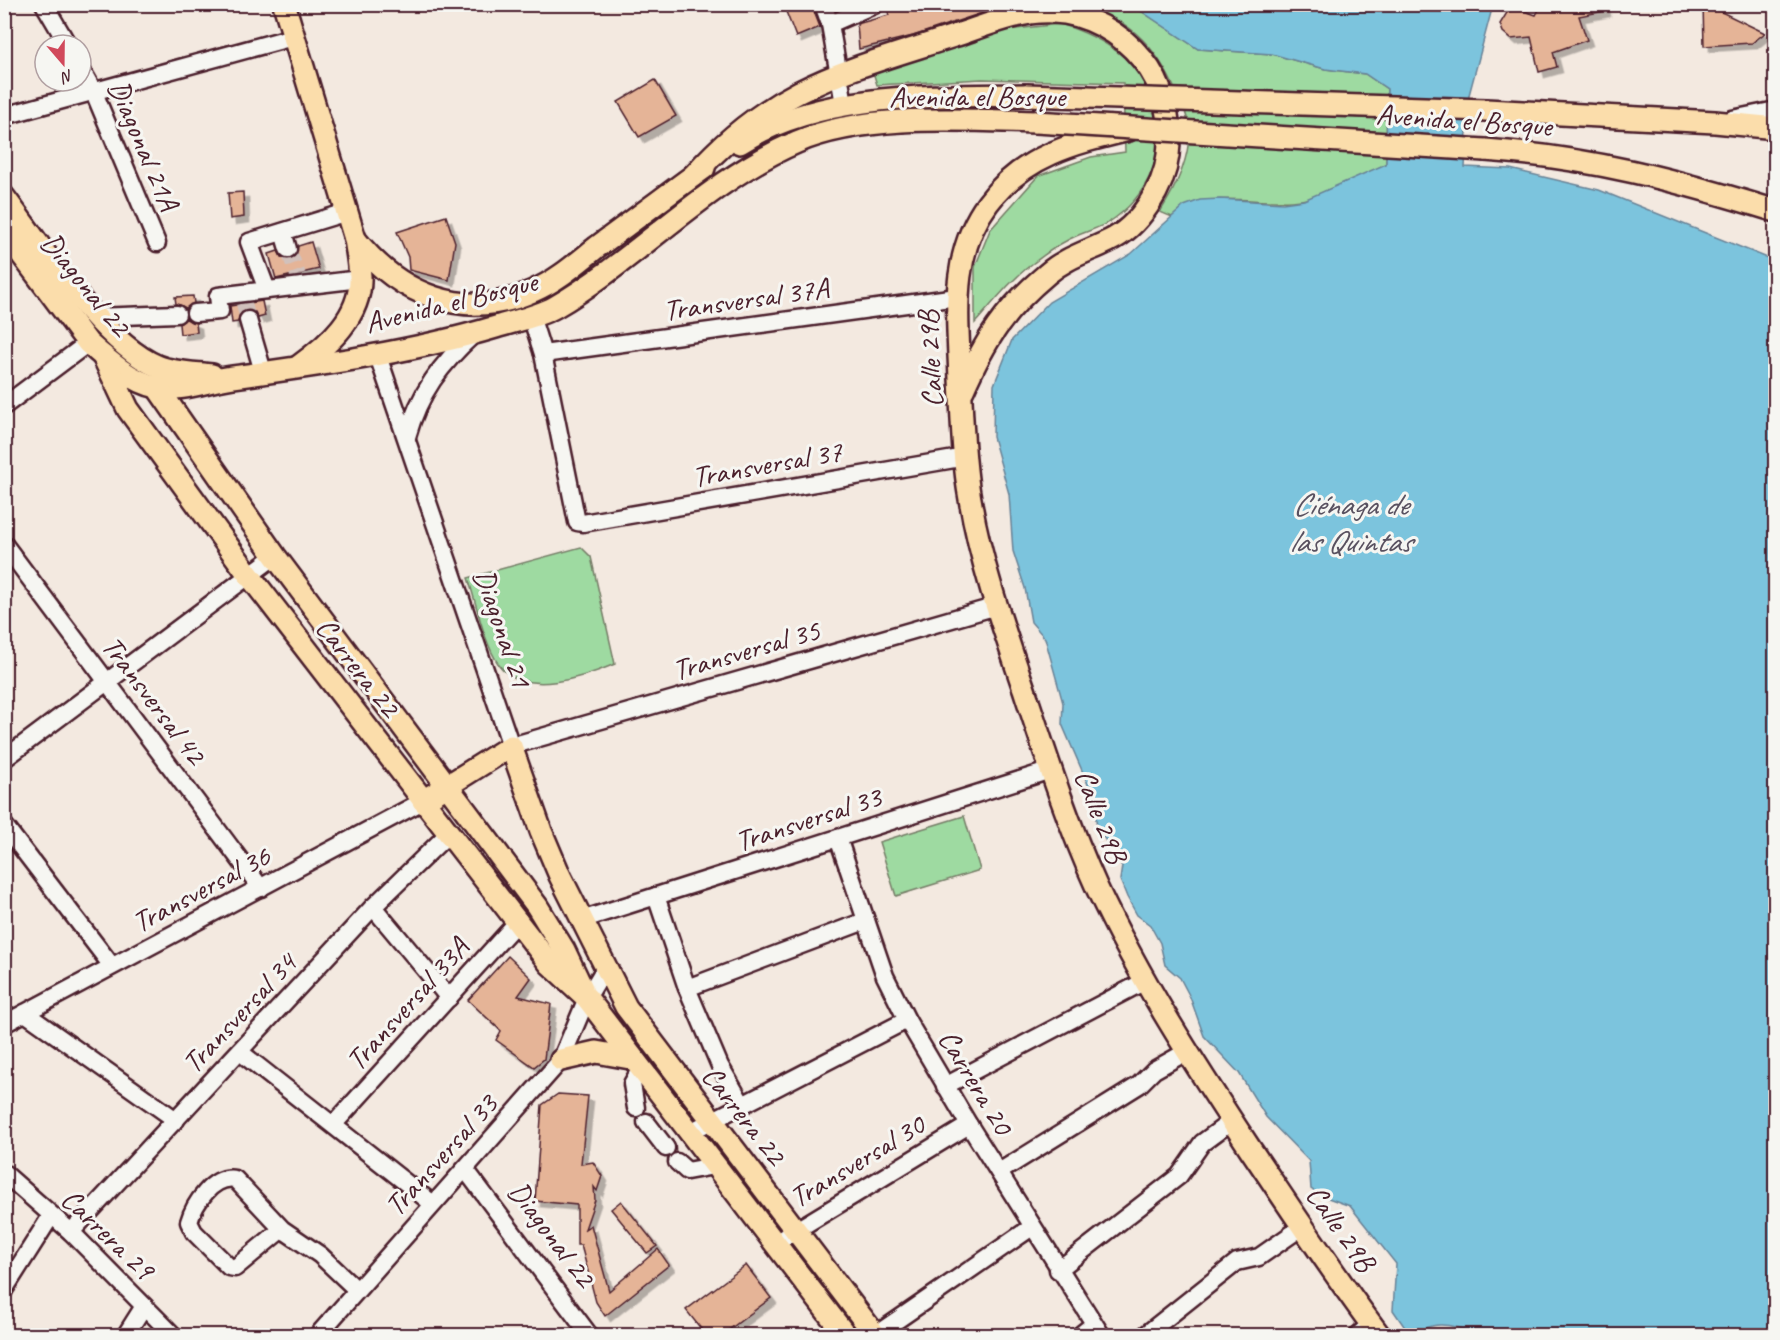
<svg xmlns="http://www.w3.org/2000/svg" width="1780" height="1340" viewBox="0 0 1780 1340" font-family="Caveat,sans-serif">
<defs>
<filter id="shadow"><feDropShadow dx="5.5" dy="5.5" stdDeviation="0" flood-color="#0004"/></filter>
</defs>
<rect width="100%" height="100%" fill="#f3e9e0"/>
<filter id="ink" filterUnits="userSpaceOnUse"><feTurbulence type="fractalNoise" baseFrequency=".0167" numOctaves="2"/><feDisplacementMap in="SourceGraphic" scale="12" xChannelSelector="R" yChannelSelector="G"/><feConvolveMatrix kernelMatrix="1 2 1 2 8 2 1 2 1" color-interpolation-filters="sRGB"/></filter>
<g filter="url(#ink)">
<!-- green -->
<g fill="#9edaa1" stroke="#747c66" stroke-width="1.5">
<path d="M1062,5H1132L1198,49L1272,54L1325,69L1365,74L1387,89L1386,164C1360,177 1330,196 1301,200C1257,207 1208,185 1172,217L1160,212C1175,189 1190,159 1189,130C1189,117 1180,99 1174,87C1151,37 1118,9 1062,5Z"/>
<path d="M1060,24C1100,36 1136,57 1153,97C1171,140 1152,191 1115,218C1101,229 1081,232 1066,241C1054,247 1043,256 1032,264C1010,281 993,303 975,323V267L990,230L1038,176L1091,157L1125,152L1123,83L982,79L877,85L873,72L1007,30Z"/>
<path d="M581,547L591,557L615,664C585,677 524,698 499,665C483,641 477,605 468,578Z"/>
<polygon points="964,816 980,870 896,896 879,842"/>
</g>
<!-- water -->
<path fill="#7cc4dd" stroke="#688296" stroke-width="1.5" d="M1132,5H1493L1469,95L1465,167L1510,169L1599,190L1775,261V1335L1480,1336C1466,1330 1447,1322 1432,1326C1423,1328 1418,1332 1408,1332L1393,1310L1396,1264L1350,1206L1320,1195L1311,1189L1309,1161L1266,1117L1239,1073L1204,1036L1190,997L1180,978L1165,965L1160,943L1150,925L1137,915L1127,897L1120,880L1122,866L1097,827L1093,796L1062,724L1063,703L1045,638L1031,622L1025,588L1013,551L1009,494L993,437L994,385L1012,340L1049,302L1131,254L1184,206L1200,200L1220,199L1283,203L1304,200L1386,164L1387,89L1365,74L1325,69L1272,54L1198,49Z"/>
<!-- building -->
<g fill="#e5b497" stroke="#4a1f2b" stroke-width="1.5" filter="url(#shadow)">
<polygon points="783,4 811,4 820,27 796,37"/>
<polygon points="898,4 980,4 982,13 913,36 859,49 857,24 889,15 887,8"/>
<polygon points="1542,4 1604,4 1605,11 1579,16 1587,40 1553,52 1557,67 1539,72 1531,37 1511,39 1503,32 1500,24 1508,11 1519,9 1536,15"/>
<polygon points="1703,4 1705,4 1765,33 1752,43 1704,46"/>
<polygon points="655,80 676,116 639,137 618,102"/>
<polygon points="243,192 244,217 230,219 228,193"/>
<polygon points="446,216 455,242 449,280 409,270 408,257 397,232"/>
<polygon points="311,242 319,269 276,279 269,254 278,251 281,257 290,259 296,256 298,246"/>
<polygon points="193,296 194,303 186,308 176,304 175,297"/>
<polygon points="262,301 265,316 258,318 255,312 246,310 240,313 238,322 232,323 230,306"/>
<polygon points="186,319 196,323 197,332 180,334 179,324"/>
<polygon points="508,956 531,978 518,996 551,1004 544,1059 534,1067 496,1040 501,1031 468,1000"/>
<polygon points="558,1094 588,1096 581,1164 593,1162 602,1176 597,1191 594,1187 595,1200 585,1229 591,1225 609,1291 658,1249 669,1265 605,1316 596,1302 581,1245 577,1245 577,1205 535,1201 542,1105"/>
<polygon points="621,1201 657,1246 647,1253 611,1209"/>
<polygon points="746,1265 771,1298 722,1335 706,1335 686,1310"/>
</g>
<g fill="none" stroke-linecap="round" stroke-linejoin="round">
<!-- minor-tunnel -->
<g stroke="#d1c1bc" stroke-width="16" stroke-dasharray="16 8" stroke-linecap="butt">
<polyline points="288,249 298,275"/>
<polyline points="244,303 248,320"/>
</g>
<!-- minor casing -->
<g stroke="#4a1f2b" stroke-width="21">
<g id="minor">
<polyline points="44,4 68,45"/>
<polyline points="823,4 830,24 844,104"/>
<polyline points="830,24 876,4"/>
<polyline points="81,69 93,90 157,243"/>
<polyline points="4,116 293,37"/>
<polyline points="1732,119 1776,110"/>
<polyline points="283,232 288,249"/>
<polyline points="267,290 249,242 347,212"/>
<polyline points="195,313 220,311 218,296 360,279"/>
<polyline points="531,316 543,354 577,522 583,523 966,457"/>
<polyline points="95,317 177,314"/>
<polyline points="248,320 264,375"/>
<polyline points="377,353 511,746 997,606"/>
<polyline points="543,354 957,297"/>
<polyline points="4,406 88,343"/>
<path d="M407,437C419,393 441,364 474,334"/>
<polyline points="4,544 261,888"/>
<polyline points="4,759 275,556"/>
<polyline points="4,825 112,966"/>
<polyline points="838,838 885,976 907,1020 969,1125 1102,1336"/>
<polyline points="656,896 687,988"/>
<polyline points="373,907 449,998"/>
<polyline points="581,920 1051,770"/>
<polyline points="25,1013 176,1120"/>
<polyline points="4,1024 423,801"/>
<polyline points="240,1052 433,1204"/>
<polyline points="945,1086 1145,981"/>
<polyline points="742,1104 720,1066 687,988 865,921"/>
<polyline points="636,1108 632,1084 640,1070"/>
<polyline points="646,1122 666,1148"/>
<polyline points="334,1124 519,920"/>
<polyline points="688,1133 907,1020"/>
<polyline points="677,1162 687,1171 714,1166"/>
<polyline points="465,1169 590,1336"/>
<polyline points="999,1172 1139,1085 1154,1070 1186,1052"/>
<polyline points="4,1173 71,1232 174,1336"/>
<path d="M282,1229L235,1268L229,1267L194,1232L189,1222C194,1204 213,1175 235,1179L282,1229L320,1255L357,1290"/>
<polyline points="71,1232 373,907 449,833"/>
<polyline points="775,1243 969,1125"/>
<polyline points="1058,1270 1179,1176 1202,1143 1232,1121"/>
<polyline points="4,1290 51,1216"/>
<polyline points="125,1336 144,1306"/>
<polyline points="317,1336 561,1060 587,998 605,968"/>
<polyline points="874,1336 1032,1227"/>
<polyline points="1079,1336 1094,1324"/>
<polyline points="1144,1336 1237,1262 1259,1257 1302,1227"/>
<polyline points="1357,1336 1371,1324"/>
</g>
</g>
<!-- major casing -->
<g stroke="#4a1f2b" stroke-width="26">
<g id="major">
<path d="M284,4L355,239C357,251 359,264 360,276C362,316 328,345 299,366"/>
<polyline points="1486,110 1715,122 1776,128"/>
<path d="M1129,130C1075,143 1024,155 988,203C949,255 958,318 960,379C962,417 963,462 970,499C981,564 1003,627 1024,689C1046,756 1068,824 1097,888C1140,980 1195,1065 1251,1150C1293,1212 1334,1275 1380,1336"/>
<path d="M740,143C819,92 934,96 1026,95"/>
<path d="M1485,150C1589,157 1676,180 1776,211"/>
<path d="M694,175C773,86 846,71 954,36C985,26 1020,10 1053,12C1087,13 1121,33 1142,59C1164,85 1172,121 1168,155C1164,188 1139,227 1109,241C1087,252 1065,258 1047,274C1004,310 985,340 963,390"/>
<path d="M4,197C41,246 102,343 157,366C174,373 194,373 212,375"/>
<path d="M4,231L88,343C107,360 132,382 157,387C182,392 209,380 233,377C320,365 412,352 496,327C515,321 537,317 555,307C639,258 706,181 797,142C864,113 965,120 1036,122"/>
<path d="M355,239C399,295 465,322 533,291C557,281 577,263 597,247C633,221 668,194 704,168"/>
<polyline points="103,356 128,409 249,575 550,964 587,998 846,1336"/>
<polyline points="157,387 275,556 537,906 564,950 582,988"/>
<polyline points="423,801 511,746 541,831 560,876 626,1007 876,1336"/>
<polyline points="561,1060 596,1052 630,1058"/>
</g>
</g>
<!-- minor -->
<use href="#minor" stroke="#f6f6f2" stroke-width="16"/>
<!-- major -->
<use href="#major" stroke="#fbddab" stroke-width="21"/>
<!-- major-bridge casing -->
<g stroke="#4a1f2b" stroke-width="26" stroke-linecap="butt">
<g id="major-bridge">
<polyline points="1026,95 1486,110"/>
<polyline points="1036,122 1485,150"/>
</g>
</g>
<!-- major-bridge -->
<use href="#major-bridge" stroke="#fbddab" stroke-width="21"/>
</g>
</g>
<g text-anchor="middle" stroke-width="6" stroke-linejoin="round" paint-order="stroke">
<!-- street labels -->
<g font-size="30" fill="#4a1f2b" stroke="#f6f6f2">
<text x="977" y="106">Avenida el Bosque</text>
<text transform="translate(1464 120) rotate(4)" y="10">Avenida el Bosque</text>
<text transform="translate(144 145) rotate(67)" y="10">Diagonal 21A</text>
<text transform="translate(86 284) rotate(51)" y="10">Diagonal 22</text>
<text transform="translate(746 299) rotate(-8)" y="10">Transversal 37A</text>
<text transform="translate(451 302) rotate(-14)" y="10">Avenida el Bosque</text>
<text transform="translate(930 359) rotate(-93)" y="10">Calle 29B</text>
<text transform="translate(767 464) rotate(-10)" y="10">Transversal 37</text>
<text transform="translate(503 628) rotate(71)" y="10">Diagonal 21</text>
<text transform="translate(746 650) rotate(-16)" y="10">Transversal 35</text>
<text transform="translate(358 667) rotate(52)" y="10">Carrera 22</text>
<text transform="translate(154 700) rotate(53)" y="10">Transversal 42</text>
<text transform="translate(1101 816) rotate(69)" y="10">Calle 29B</text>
<text transform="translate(808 819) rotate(-18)" y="10">Transversal 33</text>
<text transform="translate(201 889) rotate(-28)" y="10">Transversal 36</text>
<text transform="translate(407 1004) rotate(-48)" y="10">Transversal 33A</text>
<text transform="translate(239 1013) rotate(-47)" y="10">Transversal 34</text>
<text transform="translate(976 1082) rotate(59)" y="10">Carrera 20</text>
<text transform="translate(744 1115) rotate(52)" y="10">Carrera 22</text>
<text transform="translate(441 1155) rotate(-48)" y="10">Transversal 33</text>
<text transform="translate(857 1161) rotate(-31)" y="10">Transversal 30</text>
<text transform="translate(1341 1228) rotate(55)" y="10">Calle 29B</text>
<text transform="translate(108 1234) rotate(44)" y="10">Carrera 29</text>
<text transform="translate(552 1234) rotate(53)" y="10">Diagonal 22</text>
</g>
<!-- water labels -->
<g font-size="32" font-style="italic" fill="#595160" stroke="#f6f6f2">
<text x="1350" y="515">Ciénaga de<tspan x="1350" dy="37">las Quintas</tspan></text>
</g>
</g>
<!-- margin -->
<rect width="1780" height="1340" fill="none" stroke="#f6f6f2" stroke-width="24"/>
<rect x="12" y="12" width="1756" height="1316" fill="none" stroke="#4a1f2b" stroke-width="2" filter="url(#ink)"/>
<!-- north arrow -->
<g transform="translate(63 63) rotate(160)"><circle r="28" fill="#f6f6f2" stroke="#b1a0a2" stroke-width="1.5"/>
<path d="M0-4.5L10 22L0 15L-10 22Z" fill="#d1495b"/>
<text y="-9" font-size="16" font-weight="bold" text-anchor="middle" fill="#4a1f2b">N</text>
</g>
</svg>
